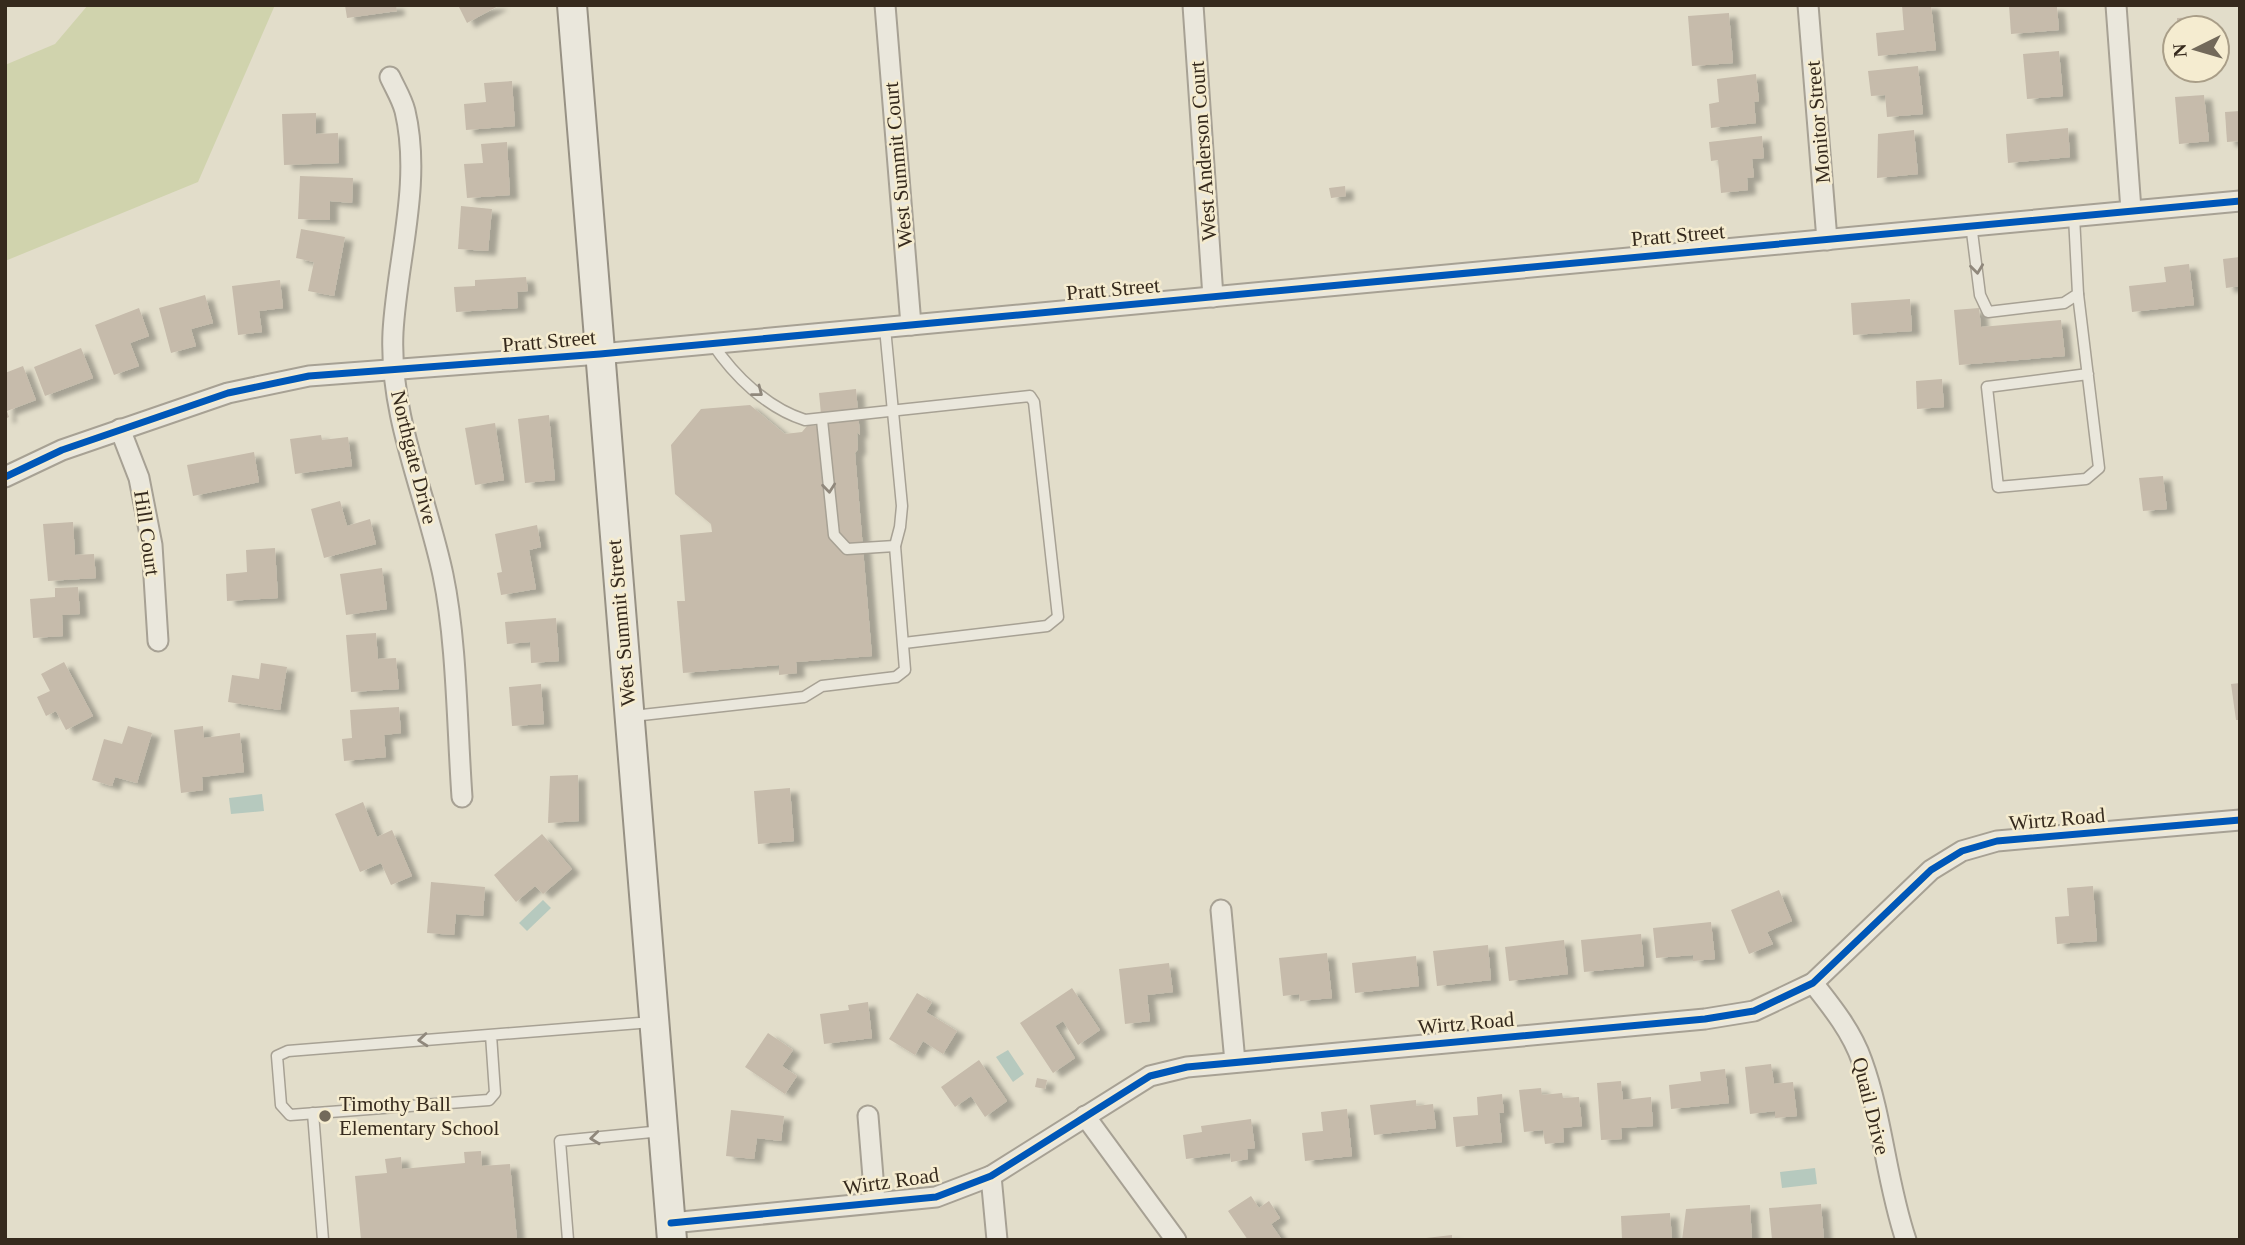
<svg xmlns="http://www.w3.org/2000/svg" width="2245" height="1245" viewBox="0 0 2245 1245" font-family="Georgia,serif">
<defs>
<filter id="shadow"><feDropShadow dx="8" dy="4.5" stdDeviation="2" flood-color="#0004"/></filter>
</defs>
<rect width="100%" height="100%" fill="#e2ddca"/>
<!-- green -->
<polygon fill="#d0d3ad" points="88,5 275,5 198,182 5,261 5,65 55,44"/>
<!-- water -->
<g fill="#b6c9be">
<polygon points="262,794 264,811 231,814 229,798"/>
<polygon points="543,900 551,908 527,931 519,923"/>
<polygon points="1008,1050 1024,1074 1013,1082 996,1057"/>
<polygon points="1815,1168 1817,1184 1782,1188 1780,1172"/>
</g>
<!-- building -->
<g fill="#c6bbab" filter="url(#shadow)">
<polygon points="345,5 396,5 397,11 347,18"/>
<polygon points="458,5 500,5 467,23"/>
<polygon points="1902,5 1931,5 1936,50 1878,56 1876,33 1904,30"/>
<polygon points="2009,5 2057,7 2059,30 2011,34"/>
<polygon points="1729,13 1733,63 1692,66 1688,16"/>
<polygon points="2200,17 2201,28 2177,28 2177,18"/>
<polygon points="2059,51 2063,96 2027,99 2023,54"/>
<polygon points="1918,66 1923,114 1887,117 1885,95 1871,96 1868,71"/>
<polygon points="1756,74 1759,101 1754,102 1756,123 1711,128 1709,104 1719,102 1717,79"/>
<polygon points="512,81 515,126 466,130 464,104 486,102 484,83"/>
<polygon points="2204,95 2209,141 2179,144 2175,97"/>
<polygon points="2240,111 2240,141 2227,142 2225,112"/>
<polygon points="316,113 316,134 338,133 339,163 284,165 282,114"/>
<polygon points="2068,128 2070,157 2008,163 2006,134"/>
<polygon points="1914,130 1918,174 1877,178 1878,134"/>
<polygon points="1762,136 1764,158 1752,159 1754,177 1747,178 1748,190 1721,193 1718,160 1711,161 1709,142"/>
<polygon points="507,142 510,195 467,198 464,164 483,163 481,144"/>
<polygon points="300,176 353,178 352,203 330,201 330,220 298,219"/>
<polygon points="1345,186 1346,196 1331,198 1329,188"/>
<polygon points="461,206 492,209 488,251 458,249"/>
<polygon points="301,229 345,237 334,296 308,291 314,262 296,258"/>
<polygon points="2240,257 2240,286 2226,288 2223,259"/>
<polygon points="2189,264 2194,305 2132,312 2129,286 2166,282 2164,267"/>
<polygon points="526,277 528,291 517,292 518,308 456,312 454,287 475,286 475,280"/>
<polygon points="280,280 283,308 259,311 262,332 238,335 232,286"/>
<polygon points="205,295 213,323 191,329 196,346 171,353 159,308"/>
<polygon points="1910,299 1912,331 1853,335 1851,303"/>
<polygon points="139,308 149,336 130,343 139,366 114,375 95,325"/>
<polygon points="1979,308 1981,327 2061,320 2065,356 1959,365 1954,310"/>
<polygon points="81,348 93,378 45,396 34,367"/>
<polygon points="23,366 36,400 7,411 9,417 5,419 5,373"/>
<polygon points="1942,379 1944,407 1917,409 1916,381"/>
<polygon points="856,389 860,435 857,432 858,449 855,453 872,656 796,662 797,673 779,675 779,665 683,673 677,601 685,601 680,535 712,532 711,524 675,494 671,445 701,409 750,405 785,434 802,432 807,426 822,425 819,393"/>
<polygon points="549,415 555,480 525,483 518,419"/>
<polygon points="495,423 504,480 475,485 465,428"/>
<polygon points="321,435 322,440 348,437 352,466 295,474 290,439"/>
<polygon points="254,452 259,482 193,496 187,465"/>
<polygon points="2163,476 2167,509 2143,511 2139,478"/>
<polygon points="340,501 347,526 370,519 376,544 324,558 311,509"/>
<polygon points="73,522 75,555 94,554 96,578 48,581 43,524"/>
<polygon points="537,525 541,547 529,550 536,589 501,595 497,573 502,572 495,534"/>
<polygon points="275,548 278,598 227,601 226,574 247,572 246,550"/>
<polygon points="382,568 387,609 346,615 340,574"/>
<polygon points="78,587 80,614 62,615 63,636 33,638 30,599 55,597 55,588"/>
<polygon points="556,618 559,661 531,663 530,642 507,644 505,622"/>
<polygon points="376,633 378,659 396,658 399,689 351,692 346,635"/>
<polygon points="64,662 93,716 66,730 56,711 46,716 37,697 50,691 41,674"/>
<polygon points="261,663 287,667 280,710 228,702 232,675 259,679"/>
<polygon points="2240,683 2240,720 2236,720 2231,684"/>
<polygon points="541,684 544,724 512,726 509,687"/>
<polygon points="399,707 401,733 384,735 386,757 344,761 342,739 352,738 350,710"/>
<polygon points="128,726 152,733 137,783 115,777 112,786 92,780 104,739 122,744"/>
<polygon points="203,726 204,738 240,733 244,772 202,777 203,790 181,793 174,730"/>
<polygon points="578,775 579,821 548,823 550,776"/>
<polygon points="790,788 794,841 758,844 754,791"/>
<polygon points="363,802 377,837 392,830 412,876 391,885 381,863 360,872 335,814"/>
<polygon points="542,834 572,869 543,894 535,886 516,902 494,875"/>
<polygon points="431,882 485,887 483,916 456,914 454,935 427,933"/>
<polygon points="2093,886 2097,941 2057,944 2055,917 2069,916 2067,888"/>
<polygon points="1779,890 1792,921 1767,932 1773,944 1749,954 1731,910"/>
<polygon points="1711,922 1715,959 1693,961 1693,955 1656,958 1653,928"/>
<polygon points="1641,934 1644,966 1584,972 1581,940"/>
<polygon points="1564,940 1568,974 1509,981 1505,947"/>
<polygon points="1488,945 1491,980 1437,986 1433,951"/>
<polygon points="1327,953 1332,998 1300,1001 1299,994 1283,996 1279,958"/>
<polygon points="1416,956 1419,986 1355,993 1352,963"/>
<polygon points="1169,963 1173,992 1147,995 1150,1021 1125,1024 1119,969"/>
<polygon points="1072,988 1100,1030 1078,1045 1063,1021 1055,1026 1075,1058 1053,1073 1020,1023"/>
<polygon points="917,993 932,1002 926,1012 957,1031 943,1054 923,1041 915,1055 889,1039"/>
<polygon points="868,1002 872,1038 824,1044 820,1014 849,1010 848,1005"/>
<polygon points="768,1033 793,1050 782,1066 797,1076 785,1094 745,1067"/>
<polygon points="979,1060 1007,1101 985,1117 971,1096 955,1107 941,1087"/>
<polygon points="1771,1064 1774,1084 1793,1082 1797,1116 1775,1118 1775,1111 1750,1114 1745,1067"/>
<polygon points="1725,1069 1729,1103 1671,1109 1669,1085 1701,1081 1700,1072"/>
<polygon points="1037,1078 1047,1080 1045,1089 1035,1087"/>
<polygon points="1621,1081 1623,1100 1651,1097 1653,1126 1621,1128 1622,1139 1601,1140 1597,1083"/>
<polygon points="1541,1088 1542,1095 1562,1093 1563,1098 1579,1097 1582,1126 1563,1128 1564,1142 1545,1144 1543,1130 1524,1132 1519,1090"/>
<polygon points="1502,1094 1504,1113 1499,1113 1502,1142 1456,1147 1453,1117 1478,1115 1477,1097"/>
<polygon points="1416,1100 1416,1106 1433,1104 1436,1128 1374,1135 1370,1105"/>
<polygon points="1347,1109 1352,1156 1305,1161 1302,1133 1323,1131 1321,1112"/>
<polygon points="731,1110 784,1116 781,1141 757,1138 754,1159 726,1156"/>
<polygon points="1251,1119 1255,1148 1247,1149 1248,1159 1231,1162 1230,1153 1186,1159 1183,1135 1202,1132 1201,1126"/>
<polygon points="481,1151 482,1166 510,1164 517,1240 361,1240 355,1176 387,1173 385,1159 401,1157 402,1169 465,1163 464,1152"/>
<polygon points="1251,1196 1259,1208 1269,1201 1280,1218 1271,1224 1282,1240 1248,1240 1228,1211"/>
<polygon points="1821,1204 1824,1240 1772,1240 1769,1208"/>
<polygon points="1750,1205 1752,1240 1682,1240 1686,1209"/>
<polygon points="1670,1213 1672,1240 1622,1240 1621,1216"/>
<polygon points="1452,1235 1452,1240 1426,1240 1426,1238"/>
</g>
<g fill="none" stroke-linecap="round" stroke-linejoin="round">
<!-- lane casing -->
<g stroke="#a7a194" stroke-width="13">
<g id="lane">
<polyline points="1971,224 1980,295 1988,312 2064,303 2078,294 2074,216"/>
<polyline points="2078,294 2099,468 2086,479 1998,487 1987,387 2088,374"/>
<path d="M712,343C734,376 767,408 805,420L1030,396L1034,402L1058,617L1047,626L904,643"/>
<polyline points="822,420 834,535 847,549 895,546"/>
<polyline points="633,716 804,697 822,686 896,677 905,670 895,546 900,527 902,506 885,328"/>
<polyline points="491,1035 495,1093 489,1100 290,1115 281,1105 277,1056 288,1051 652,1022"/>
<polyline points="313,1113 323,1240"/>
<polyline points="568,1240 560,1141 662,1131"/>
</g>
</g>
<!-- street casing -->
<g stroke="#a7a194" stroke-width="23">
<g id="street">
<polyline points="885,5 911,325"/>
<polyline points="1193,5 1213,297"/>
<polyline points="1808,5 1827,240"/>
<polyline points="2116,5 2131,210"/>
<path d="M390,77C395,88 402,99 405,111C422,183 397,260 393,332C389,417 426,494 443,575C457,642 457,728 462,797"/>
<polyline points="120,429 139,478 152,545 158,641"/>
<polyline points="5,477 62,450 228,393 309,376 600,354 2240,201"/>
<polyline points="1221,910 1235,1062"/>
<path d="M1813,983C1832,1007 1852,1032 1862,1061C1883,1119 1886,1181 1906,1240"/>
<polyline points="868,1116 875,1202"/>
<polyline points="1085,1116 1176,1240"/>
<polyline points="991,1176 997,1240"/>
<polyline points="671,1223 936,1197 991,1176 1150,1076 1187,1067 1705,1019 1754,1011 1813,983 1931,870 1962,851 1997,841 2240,820"/>
</g>
</g>
<!-- secondary casing -->
<g stroke="#979184" stroke-width="32">
<polyline id="secondary" points="572,5 672,1240"/>
</g>
<!-- lane -->
<use href="#lane" stroke="#eae7dc" stroke-width="10"/>
<!-- street -->
<use href="#street" stroke="#eae7dc" stroke-width="19"/>
<!-- secondary -->
<use href="#secondary" stroke="#eae7dc" stroke-width="28"/>
<!-- cycleway casing -->
<g stroke="#f5ecd0" stroke-width="11">
<g id="cycleway">
<polyline points="5,477 62,450 228,393 309,376 600,354 2240,201"/>
<polyline points="671,1223 936,1197 991,1176 1150,1076 1187,1067 1705,1019 1754,1011 1813,983 1931,870 1962,851 1997,841 2240,820"/>
</g>
</g>
<!-- cycleway -->
<use href="#cycleway" stroke="#0057b8" stroke-width="7"/>
</g>
<!-- one-way arrows -->
<defs><path id="oneway-chevron" d="M-2-3.5L2.5 0L-2 3.5" fill="none" stroke-width="1.6" stroke-linecap="round" stroke-linejoin="round" transform="scale(1.75)"/></defs>
<g stroke="#90887c">
<use href="#oneway-chevron" transform="translate(1977 269) rotate(83)"/>
<use href="#oneway-chevron" transform="translate(758 392) rotate(38)"/>
<use href="#oneway-chevron" transform="translate(829 488) rotate(84)"/>
<use href="#oneway-chevron" transform="translate(423 1040) rotate(175)"/>
<use href="#oneway-chevron" transform="translate(595 1138) rotate(174)"/>
</g>
<!-- markers -->
<circle fill="#72695a" stroke="#f5ecd0" stroke-width="2.5" cx="325" cy="1116" r="7"/>
<g text-anchor="middle" stroke-width="5" stroke-linejoin="round" paint-order="stroke">
<!-- street labels -->
<g font-size="21" fill="#362a1d" stroke="#f5ecd0">
<text transform="translate(1818 122) rotate(-95)" y="7">Monitor Street</text>
<text transform="translate(1203 151) rotate(-94)" y="7">West Anderson Court</text>
<text transform="translate(898 165) rotate(-95)" y="7">West Summit Court</text>
<text transform="translate(1678 235) rotate(-5)" y="7">Pratt Street</text>
<text transform="translate(1113 289) rotate(-5)" y="7">Pratt Street</text>
<text transform="translate(549 341) rotate(-5)" y="7">Pratt Street</text>
<text transform="translate(414 457) rotate(76)" y="7">Northgate Drive</text>
<text transform="translate(147 533) rotate(82)" y="7">Hill Court</text>
<text transform="translate(621 623) rotate(-95)" y="7">West Summit Street</text>
<text transform="translate(2057 819) rotate(-5)" y="7">Wirtz Road</text>
<text transform="translate(1466 1023) rotate(-5)" y="7">Wirtz Road</text>
<text transform="translate(1871 1106) rotate(76)" y="7">Quail Drive</text>
<text transform="translate(891 1181) rotate(-8)" y="7">Wirtz Road</text>
</g>
<!-- poi labels -->
<g font-size="21" fill="#362a1d" stroke="#f5ecd0" text-anchor="start">
<text x="339" y="1111">Timothy Ball<tspan x="339" dy="24">Elementary School</tspan></text>
</g>
</g>
<!-- border -->
<rect width="2245" height="1245" fill="none" stroke="#362a1d" stroke-width="14"/>
<!-- north arrow -->
<g transform="translate(2196 49) rotate(265)"><circle r="33" fill="#f5ecd0" stroke="#a99e88" stroke-width="2"/>
<path d="M0-5L12 26L0 18L-12 26Z" fill="#72695a"/>
<text y="-10" font-size="19" font-weight="bold" text-anchor="middle" fill="#362a1d">N</text>
</g>
</svg>
